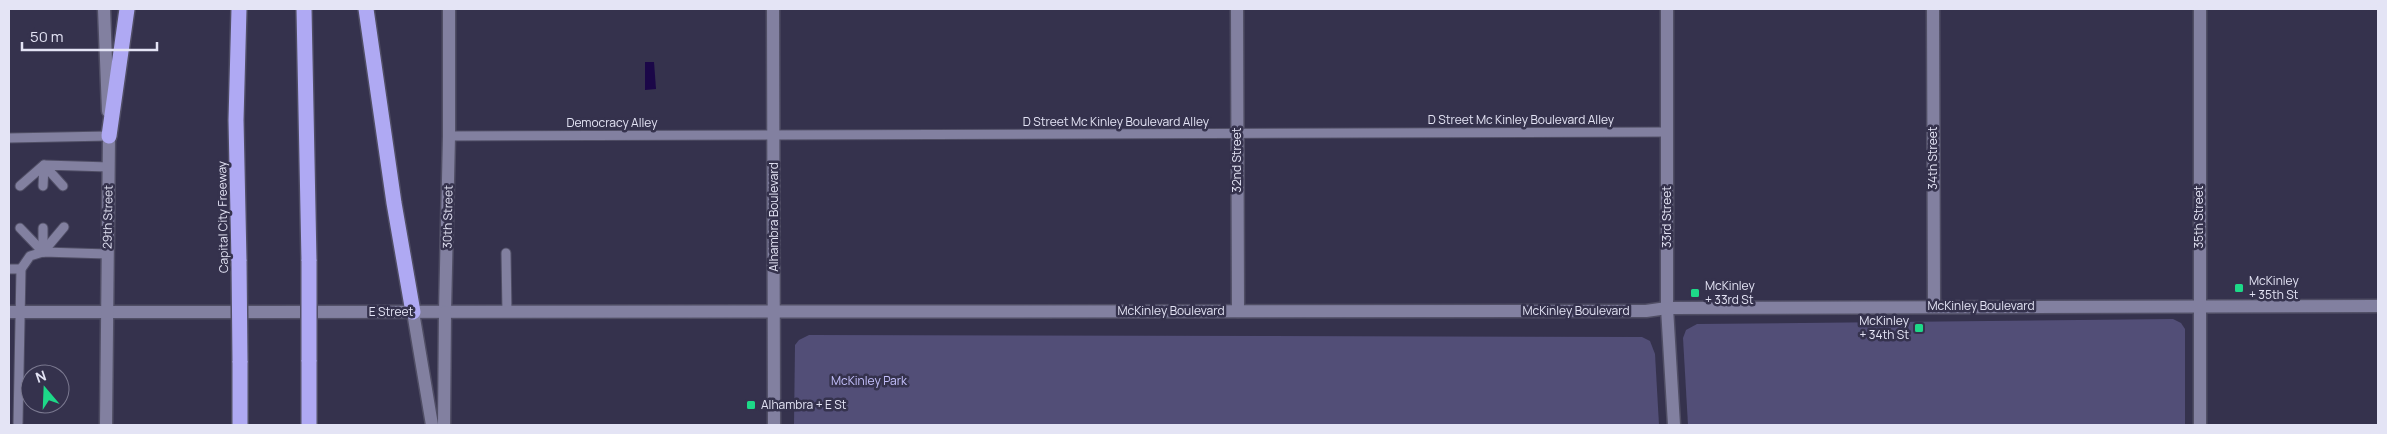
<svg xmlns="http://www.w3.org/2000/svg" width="2387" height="434" viewBox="0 0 2387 434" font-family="Manrope,sans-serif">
<rect width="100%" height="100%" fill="#35324d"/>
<!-- green -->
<g fill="#524e77">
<polygon points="2173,319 2181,323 2185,329 2185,425 1688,425 1683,338 1686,330 1697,324"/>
<polygon points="809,335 1642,337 1650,341 1655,354 1659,425 794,425 795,345 799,340"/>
</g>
<!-- water -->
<polygon fill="#1b0748" points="645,62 654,62 656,89 645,90"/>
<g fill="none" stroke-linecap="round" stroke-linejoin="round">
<!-- service casing -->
<g stroke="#504e65" stroke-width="11">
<g id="service">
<polyline points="449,136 1668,132"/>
<polyline points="9,138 109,136"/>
<polyline points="20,186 44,165 43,186"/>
<polyline points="63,186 44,165 109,167"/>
<polyline points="20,228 43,252 64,227"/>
<polyline points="43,228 43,252"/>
<polyline points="506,253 507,312"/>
<polyline points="9,269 21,269"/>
<polyline points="18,423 21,269 30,256 43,252 108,254"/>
</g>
</g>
<!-- minor casing -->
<g stroke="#504e65" stroke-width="15">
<g id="minor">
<polyline points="104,9 108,111"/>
<polyline points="1237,9 1238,311"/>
<polyline points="1667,9 1667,308 1674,425"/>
<polyline points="1933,9 1934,306"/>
<polyline points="9,312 107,312"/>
<polyline points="445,312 449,136 449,9"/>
<polyline points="2200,425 2200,9"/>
</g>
</g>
<!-- tertiary casing -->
<g stroke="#504e65" stroke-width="15">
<g id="tertiary">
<polyline points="773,9 774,425"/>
<polyline points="107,312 1646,311 1667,308 2378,306"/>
<polyline points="444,425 445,312"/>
</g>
</g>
<!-- secondary casing -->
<g stroke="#504e65" stroke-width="15">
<g id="secondary">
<polyline points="413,312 432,425"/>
<polyline points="106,425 109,136"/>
</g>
</g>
<!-- motorway casing -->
<g stroke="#504e65" stroke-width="18">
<g id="motorway">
<polyline points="239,9 236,120 239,261"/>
<polyline points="304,9 309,261"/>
<polyline points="366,9 394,203 413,312"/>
<polyline points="109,136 127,9"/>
<polyline points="309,360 309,425"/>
<polyline points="240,361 240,425"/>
</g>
</g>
<!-- service -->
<use href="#service" stroke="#8280a0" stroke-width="9"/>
<!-- minor -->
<use href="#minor" stroke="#8280a0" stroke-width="12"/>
<!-- tertiary -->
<use href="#tertiary" stroke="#8280a0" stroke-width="12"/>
<!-- secondary -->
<use href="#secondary" stroke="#8280a0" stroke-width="12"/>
<!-- motorway -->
<use href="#motorway" stroke="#afa9f3" stroke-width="15"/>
<!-- motorway-bridge casing -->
<g stroke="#504e65" stroke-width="18" stroke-linecap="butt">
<g id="motorway-bridge">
<polyline points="239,261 240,361"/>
<polyline points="309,360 309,261"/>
</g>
</g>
<!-- motorway-bridge -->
<use href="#motorway-bridge" stroke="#afa9f3" stroke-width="15"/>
</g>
<!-- markers -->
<g fill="#1dd988" stroke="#35324d" stroke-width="2">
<rect x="2234" y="283" width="10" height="10" rx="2.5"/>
<rect x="1690" y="288" width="10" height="10" rx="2.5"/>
<rect x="1914" y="323" width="10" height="10" rx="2.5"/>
<rect x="746" y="400" width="10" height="10" rx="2.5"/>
</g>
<g text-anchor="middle" stroke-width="5" stroke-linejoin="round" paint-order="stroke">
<!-- street labels -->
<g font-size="12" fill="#e4e4f5" stroke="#35324d">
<text x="1521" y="124">D Street Mc Kinley Boulevard Alley</text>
<text x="1116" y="126">D Street Mc Kinley Boulevard Alley</text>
<text x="612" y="127">Democracy Alley</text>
<text transform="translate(1933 158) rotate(-90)" y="4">34th Street</text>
<text transform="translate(1237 160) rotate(-90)" y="4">32nd Street</text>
<text transform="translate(108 217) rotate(-89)" y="4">29th Street</text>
<text transform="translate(223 217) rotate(-91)" y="4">Capital City Freeway</text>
<text transform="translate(448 217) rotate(-89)" y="4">30th Street</text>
<text transform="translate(774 217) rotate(-90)" y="4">Alhambra Boulevard</text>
<text transform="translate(1667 217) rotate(-90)" y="4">33rd Street</text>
<text transform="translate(2199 217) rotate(-90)" y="4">35th Street</text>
<text x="1981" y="310">McKinley Boulevard</text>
<text x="1171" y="315">McKinley Boulevard</text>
<text x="1576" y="315">McKinley Boulevard</text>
<text x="391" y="316">E Street</text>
</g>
<!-- poi labels -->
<g font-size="12" fill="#e4e4f5" stroke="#35324d" text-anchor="start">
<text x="2249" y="285">McKinley<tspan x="2249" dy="14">+ 35th St</tspan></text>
<text x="1705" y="290">McKinley<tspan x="1705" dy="14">+ 33rd St</tspan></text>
<text x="1909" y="325" text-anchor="end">McKinley<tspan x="1909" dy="14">+ 34th St</tspan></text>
<text x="761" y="409">Alhambra + E St</text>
</g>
<!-- park labels -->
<g font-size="12" fill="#c4c0fc" stroke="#35324d">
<text x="869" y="385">McKinley Park</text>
</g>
</g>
<!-- border -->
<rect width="2387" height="434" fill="none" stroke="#e4e4f5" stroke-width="20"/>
<!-- north arrow -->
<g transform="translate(45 389) rotate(341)"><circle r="24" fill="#35324d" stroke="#7b7990"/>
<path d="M0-4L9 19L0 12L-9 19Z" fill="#1dd988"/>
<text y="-8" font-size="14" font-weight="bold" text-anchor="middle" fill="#e4e4f5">N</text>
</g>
<!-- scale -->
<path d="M22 42v8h135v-8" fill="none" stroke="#e4e4f5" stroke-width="2.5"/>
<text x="30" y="42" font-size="15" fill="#e4e4f5" stroke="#35324d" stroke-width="4" paint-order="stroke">50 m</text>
</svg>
